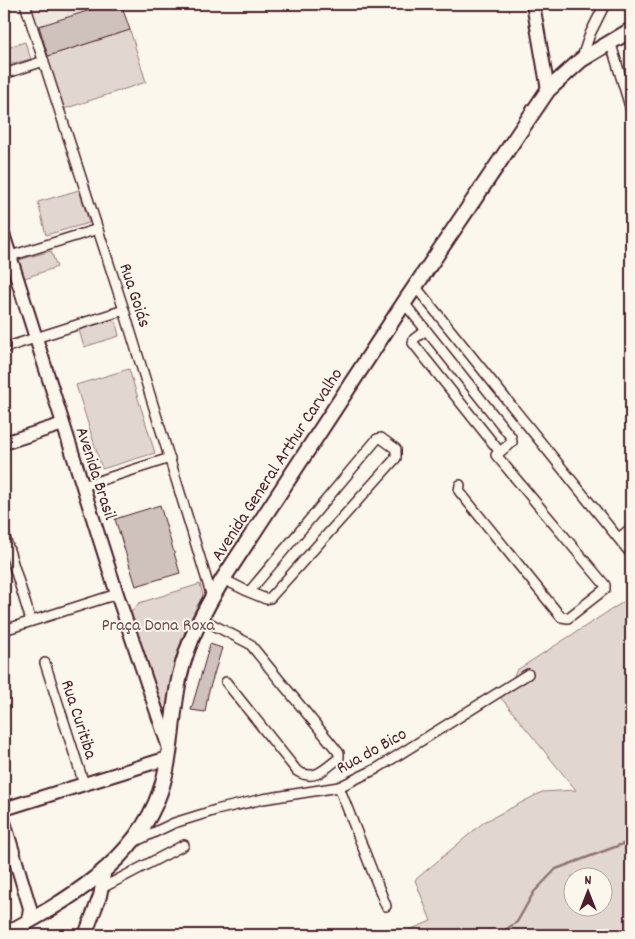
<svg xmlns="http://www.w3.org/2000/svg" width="635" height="939" viewBox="0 0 635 939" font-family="Dekko,sans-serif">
<rect width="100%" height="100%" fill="#fbf7ec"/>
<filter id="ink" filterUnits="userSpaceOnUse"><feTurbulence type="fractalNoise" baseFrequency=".02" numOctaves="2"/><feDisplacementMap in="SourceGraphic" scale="10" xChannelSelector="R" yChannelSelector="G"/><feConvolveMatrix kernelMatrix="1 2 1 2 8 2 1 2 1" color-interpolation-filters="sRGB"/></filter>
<g filter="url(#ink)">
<!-- built -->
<polygon fill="#eee7de" points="25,4 109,4 33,28"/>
<!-- green -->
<g fill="#e2d7d0" stroke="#967b7e" fill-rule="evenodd">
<polygon points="130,30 146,82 64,109 45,57"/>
<polygon points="25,42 31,59 4,66 4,48"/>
<polygon points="79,190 89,223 46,235 38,202"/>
<polygon points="51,251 57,267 22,279 15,261"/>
<polygon points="115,319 119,336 84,347 79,330"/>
<polygon points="129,369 155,453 102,469 76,385"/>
<path d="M200,584L203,595C180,636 172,663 166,709L162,711L128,616L139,603Z"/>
<path d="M631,597V935H397L431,921L415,880L484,822L542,792L576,790L501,698L517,670ZM572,876H602V906H572Z"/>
</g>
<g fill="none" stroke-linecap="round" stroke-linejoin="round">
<!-- stream -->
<polyline stroke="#907477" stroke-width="2.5" points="498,935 517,922 534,892 556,869 631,841"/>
</g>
<!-- building -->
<g fill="#cfc2bc" stroke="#4a1f2b">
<polygon points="110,4 121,4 130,30 48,56 39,26"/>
<polygon points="160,505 180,573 136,586 115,519"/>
<polygon points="210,644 222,648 208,694 205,712 191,710"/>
</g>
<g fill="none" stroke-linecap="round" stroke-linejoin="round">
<!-- street casing -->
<g stroke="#4a1f2b" stroke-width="12">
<g id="street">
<polyline points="25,4 124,310 212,597"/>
<polyline points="610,41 631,110"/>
<polyline points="581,60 590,34 605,4"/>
<polyline points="4,74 44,61"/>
<polyline points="4,258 98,229"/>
<polyline points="415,286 631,554"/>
<polyline points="404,303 426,330 511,437 512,442 500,452 413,343 414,339 426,330"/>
<polyline points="4,348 124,310"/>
<polygon points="381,438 396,449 396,458 270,598 266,599 249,592 377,439"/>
<polyline points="460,485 459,491 561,617 568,618 605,589 605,585 496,455"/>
<polyline points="83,486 170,458"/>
<polyline points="4,534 31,621"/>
<polyline points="619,538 631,528"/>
<polyline points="223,579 249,592"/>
<path d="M200,618L250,644L339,753V758C325,769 314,782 297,771L226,682"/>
<polyline points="4,630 117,594"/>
<polyline points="45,663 84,784"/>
<polyline points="339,787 386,906"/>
<polyline points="134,842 174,823 216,810 263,799 339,787 376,769 528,674"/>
<polyline points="102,888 184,845"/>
</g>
</g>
<!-- secondary casing -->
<g stroke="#4a1f2b" stroke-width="16">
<g id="secondary">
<polyline points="533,4 548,90"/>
<polyline points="4,237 117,594 169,748"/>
<polyline points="4,443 63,424"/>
<polyline points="4,809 168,758"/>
<polyline points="4,822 30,908 28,922"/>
<polyline points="85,935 100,896 105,869"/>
</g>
</g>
<!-- primary casing -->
<g stroke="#4a1f2b" stroke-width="18">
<path id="primary" d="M4,935C65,902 136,862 160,792C173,755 171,714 180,675C188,640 205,609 223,579L404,303L548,90L581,60L631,30"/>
</g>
<!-- street -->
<use href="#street" stroke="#fbf7ec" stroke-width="9"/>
<!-- secondary -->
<use href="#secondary" stroke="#fbf7ec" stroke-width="12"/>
<!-- primary -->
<use href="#primary" stroke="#fbf7ec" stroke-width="14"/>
</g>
</g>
<g text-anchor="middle" stroke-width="4" stroke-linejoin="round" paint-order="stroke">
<!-- street labels -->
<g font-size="18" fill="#4a1f2b" stroke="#fbf7ec">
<text transform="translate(136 295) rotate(72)" y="6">Rua Goiás</text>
<text transform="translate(276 464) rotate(-57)" y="6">Avenida General Arthur Carvalho</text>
<text transform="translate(97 473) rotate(72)" y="6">Avenida Brasil</text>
<text transform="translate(80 719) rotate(72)" y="6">Rua Curitiba</text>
<text transform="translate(371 750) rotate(-29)" y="6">Rua do Bico</text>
</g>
<!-- park labels -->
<g font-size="18" fill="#704d54" stroke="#fbf7ec">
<text x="158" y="630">Praça Dona Roxa</text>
</g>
</g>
<!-- margin -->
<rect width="635" height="939" fill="none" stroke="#fbf7ec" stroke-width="20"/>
<rect x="10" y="10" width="615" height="919" fill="none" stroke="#4a1f2b" stroke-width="2" filter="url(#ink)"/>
<!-- north arrow -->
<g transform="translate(588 892)"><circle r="24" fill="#fbf7ec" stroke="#b4a19f"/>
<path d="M0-4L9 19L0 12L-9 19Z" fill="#4a1f2b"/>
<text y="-8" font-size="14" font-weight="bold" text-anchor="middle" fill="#4a1f2b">N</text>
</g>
</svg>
